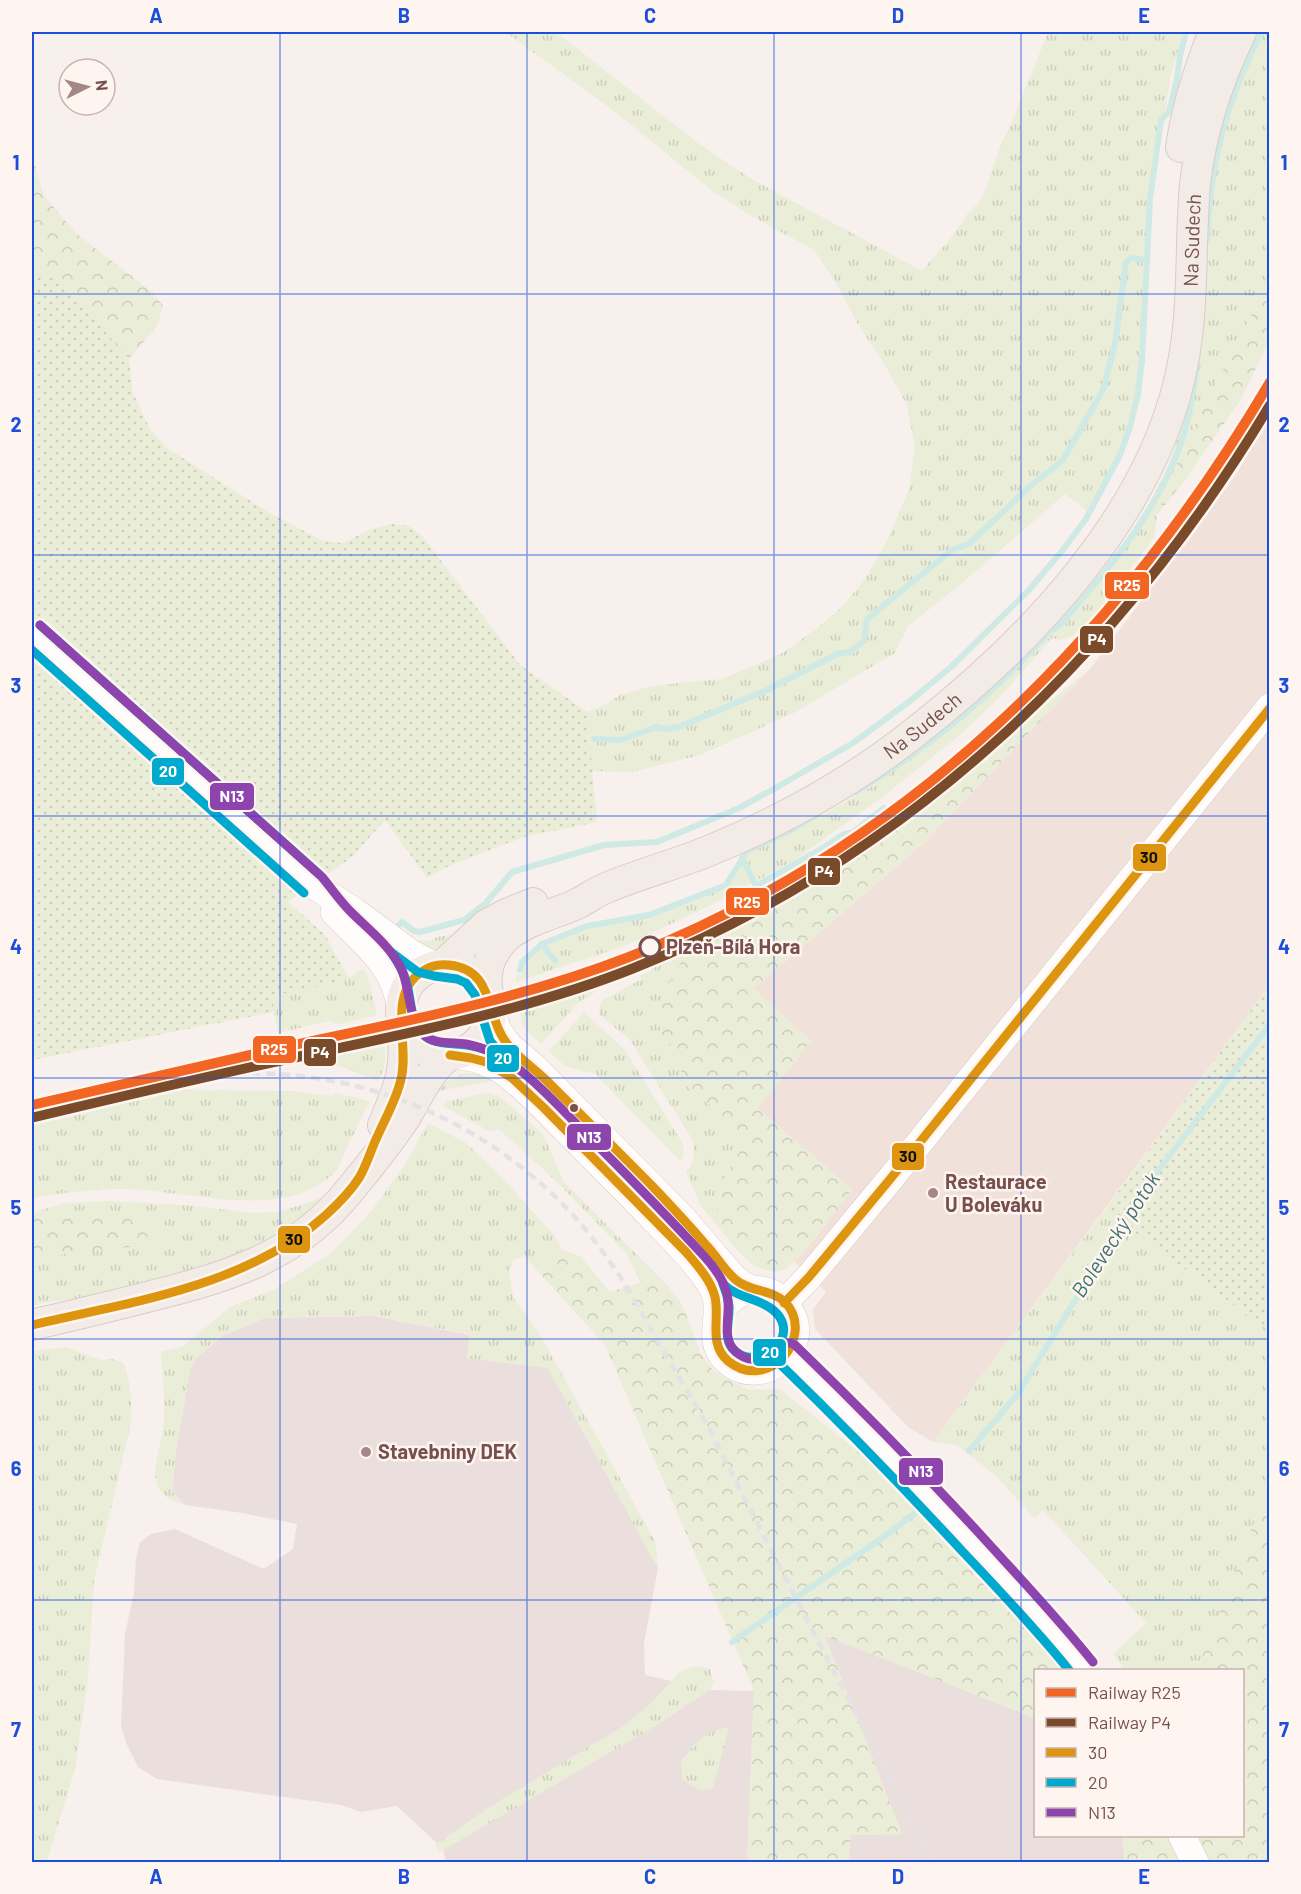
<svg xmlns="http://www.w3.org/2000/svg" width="1301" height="1894" viewBox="0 0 1301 1894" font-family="Barlow,sans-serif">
<defs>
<pattern id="grass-tufts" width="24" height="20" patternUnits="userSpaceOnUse" patternTransform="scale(1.5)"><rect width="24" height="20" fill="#eaedd8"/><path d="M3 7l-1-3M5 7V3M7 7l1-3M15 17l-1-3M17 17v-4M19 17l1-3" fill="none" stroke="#cccdbb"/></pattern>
<pattern id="forest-crowns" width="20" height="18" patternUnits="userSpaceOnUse" patternTransform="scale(1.5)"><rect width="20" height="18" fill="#eaedd8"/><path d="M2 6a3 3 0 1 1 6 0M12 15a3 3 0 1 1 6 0" fill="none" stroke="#cccdbb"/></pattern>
<pattern id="garden-dots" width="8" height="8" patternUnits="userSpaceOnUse" patternTransform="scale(1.5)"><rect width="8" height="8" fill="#eaedd8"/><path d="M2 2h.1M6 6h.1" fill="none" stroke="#cccdbb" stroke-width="1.8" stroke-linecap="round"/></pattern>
</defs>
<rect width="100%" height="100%" fill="#f8f0ed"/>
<!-- residential -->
<polygon fill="#f1e1db" points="1269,415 1270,707 1258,724 1270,733 1269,986 933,1442 908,1427 815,1329 813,1309 826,1292 794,1261 852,1189 758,1109 754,988 924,843 1090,669 1237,473"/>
<!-- industrial -->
<g fill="#eadfdc">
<polygon points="374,1316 470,1335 467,1358 548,1368 658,1568 644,1643 645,1675 710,1690 754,1691 747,1862 446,1862 443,1849 397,1806 361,1812 341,1805 157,1779 138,1767 127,1745 121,1726 125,1634 134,1592 136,1559 140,1542 151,1534 175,1529 264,1569 293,1549 297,1524 242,1513 185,1505 172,1492 176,1450 190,1370 197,1357 223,1336 264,1318"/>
<polygon points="824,1635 1035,1718 1036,1836 1122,1836 1125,1862 848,1862 851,1835 902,1834"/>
</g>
<!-- grass -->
<g fill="url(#grass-tufts)">
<polygon points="501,32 556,32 698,143 748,177 922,271 951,238 968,213 980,201 987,185 1000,147 1011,124 1048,32 1183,32 1170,79 1152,199 1143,354 1130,430 1110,478 1087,511 1065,494 961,584 908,626 895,653 794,713 700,755 631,772 592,771 587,712 604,705 620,695 648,687 686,682 722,679 781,654 815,630 843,606 865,579 887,541 909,489 915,445 906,403 883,362 857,323 834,279 814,250 755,218 715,193 614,111 511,36"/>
<path d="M1256,32H1269V282L1205,404L1181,454L1157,515L1154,538L1105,603L1073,636L1060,640L1052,638L1002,695L960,735L885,795L793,861L711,905L624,946L516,982V975L522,974L525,963L529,958L542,947L555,941L588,928L650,917L727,887L746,855L809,823L876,784L965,716L1013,674L1054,633L1056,626C1096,579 1137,531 1164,475C1175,451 1182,425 1188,400L1205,210L1217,125Z"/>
<path d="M466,933C452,944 432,959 416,940L429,941L437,937Z"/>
<path d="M689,948L667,987L663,1037L672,1046L678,1057L683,1079L691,1092L712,1106L721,1124L733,1131L745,1143L724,1178L716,1214L711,1218L701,1206L686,1172C695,1162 696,1152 692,1139L630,1040L600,1015L599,1007L603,1000L642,979L640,975L653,970L650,964Z"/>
<polygon points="362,969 367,973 377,1015 339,1024 329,1021 278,1033 271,996 348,979"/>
<polygon points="629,973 629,974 607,984 578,1003 541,1044 523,1027 518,1003 540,998 542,1003 565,997 565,995"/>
<polygon points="584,1012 625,1050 683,1144 684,1155 681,1162 595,1074 565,1066 549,1051"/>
<path d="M382,1037C387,1054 387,1066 378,1081L345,1068L333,1065L330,1052L345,1047Z"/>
<path d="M468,1073H483L497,1080L433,1092C444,1081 453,1076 468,1073Z"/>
<path d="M177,1090L292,1091L333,1096L336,1093L370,1101C361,1119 352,1137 344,1154C341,1160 338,1170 333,1174C281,1223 186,1189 122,1189C92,1189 61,1193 32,1198V1121Z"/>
<polygon points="488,1093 499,1096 544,1135 563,1181 668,1286 682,1304 652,1279 640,1282 627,1254 556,1181 501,1131 497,1129 489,1131 443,1106 447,1101"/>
<path d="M428,1123L466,1143L507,1183L552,1233L563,1250L549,1255L534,1267L524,1256L513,1260L509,1271L513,1297L539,1333L655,1541L658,1568L548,1368L467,1358L469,1334L374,1316L264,1318L223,1336L197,1357L190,1370L176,1450L172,1492L185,1505C135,1492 163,1452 164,1418C165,1397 162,1374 161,1352L182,1347L230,1307L275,1289L331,1253L370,1213L404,1166Z"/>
<path d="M325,1196L318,1208L280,1234L248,1251L200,1268L127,1286L71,1300L53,1301L32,1306V1266C55,1248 103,1250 132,1247L86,1216L32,1217V1213L65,1203L109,1201L185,1205L254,1213L277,1212L308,1203Z"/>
<polygon points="1105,1210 1269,1331 1269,1484 1197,1670 1125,1670 1113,1654 1146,1623 1043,1510 1034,1518 997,1477 957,1445 933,1442"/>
<path d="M66,1347L101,1360L112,1359L124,1363C131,1384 133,1406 130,1428L94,1581L88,1678L75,1769L47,1862H32V1351Z"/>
<polygon points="699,1666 710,1669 714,1683 710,1690 655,1726 440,1852 435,1845 442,1840 491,1806 620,1728 650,1704 679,1673 691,1667"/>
<polygon points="729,1727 713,1789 700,1791 682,1779 681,1761 695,1744 710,1732"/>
</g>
<!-- forest -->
<g fill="url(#forest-crowns)">
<polygon points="32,155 44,196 77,234 152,292 163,306 157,326 129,359 59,279 32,273"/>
<polygon points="1269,282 1269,342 1241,399 1185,480 1157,515 1181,454 1205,404"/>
<path d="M1090,669L924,843L754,988L811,1041L758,1109L852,1189C838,1207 802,1261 783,1270C773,1274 760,1269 752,1264C736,1252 724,1233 711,1218L716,1214L724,1178L745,1143L733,1131L721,1124L712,1106L691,1092L683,1079L678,1057L672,1046L663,1037L659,1025L660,1005L667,987L689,948L732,928L804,888L889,832Z"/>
<polygon points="86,1216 133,1218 163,1230 170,1243 64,1254 38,1261 32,1266 32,1217"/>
<polygon points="563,1250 580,1256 610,1292 652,1279 682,1304 700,1352 713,1370 726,1379 749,1390 780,1389 906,1490 1065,1670 1036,1670 1035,1718 825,1636 902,1834 851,1835 848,1862 747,1862 754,1691 605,1345 534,1267 549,1255"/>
<polygon points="1269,1484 1269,1862 1208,1862 1197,1836 1242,1836 1242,1670 1197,1670"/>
<polygon points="1122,1836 1170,1836 1183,1862 1125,1862"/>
</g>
<!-- garden -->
<g fill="url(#garden-dots)">
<polygon points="32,273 59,279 129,359 133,393 150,429 167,448 268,512 323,541 343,543 369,530 391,524 409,526 423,537 520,665 587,712 597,822 524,837 451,865 427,878 385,820 352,857 288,902 325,935 349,979 272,996 274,1012 32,1060"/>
<polygon points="1269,986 1269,1331 1105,1210"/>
</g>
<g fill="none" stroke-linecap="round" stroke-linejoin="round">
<!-- stream -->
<g stroke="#cfe9e4" stroke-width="6">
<path d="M1207,239C1211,162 1225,101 1262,32"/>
<polyline points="594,739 620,740 657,727 665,729 679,727 767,690 837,654 850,652 864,641 867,619 952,550 969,544 1027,489 1063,460 1103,390 1115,344 1126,262 1131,258 1147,260"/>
<path d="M856,792C906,762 953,726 996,686C1015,669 1033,649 1051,631L1059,626C1107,571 1159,511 1182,440C1190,415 1194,389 1197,363"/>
<polyline points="742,858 756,886 826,846 842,835 853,832 884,808"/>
<polyline points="394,930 402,922 414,931 420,932 464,920 486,903 512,872 604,845 657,842 739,808 779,786 853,743 910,701 952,666 1028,591 1062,551 1086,519 1120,455 1130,427 1138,394 1142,360 1150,199 1161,120 1169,112 1177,79 1180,56 1186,32"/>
<polyline points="542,944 555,961"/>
<polyline points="520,970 522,962 542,944 587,926 649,915 726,885 747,851 793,829 817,815"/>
<polyline points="969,1451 1017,1395 1141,1193 1270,1024"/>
<polyline points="732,1642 885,1536 915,1513"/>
</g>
<!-- secondary casing -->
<g stroke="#d9cdcb" stroke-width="28">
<g id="secondary">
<polyline points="32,634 313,885 354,911 411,953 435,966"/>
<path d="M334,912C362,942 394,963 400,1006"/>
<polyline points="491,1008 497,1029 508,1045 534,1067 656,1191 686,1222 733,1277 743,1285 755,1290"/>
<path d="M450,1055C465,1056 480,1058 494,1066C518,1079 545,1109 565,1129C592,1156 619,1183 645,1210C663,1229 707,1271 715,1294C723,1316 706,1339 725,1359C759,1393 815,1349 789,1309C769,1277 732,1288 717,1317"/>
<polyline points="784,1303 809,1277 891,1178 1270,707"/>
<path d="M787,1354C845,1409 899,1466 954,1524C998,1572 1044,1619 1084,1670"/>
<polyline points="1182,1836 1195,1862"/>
</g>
</g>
<!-- primary casing -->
<g stroke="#d9cccb" stroke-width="32">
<g id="primary">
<path d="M1181,147C1187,107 1199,69 1214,32"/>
<circle cx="446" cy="1010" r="45"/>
<polyline points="443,965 486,925 504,915 533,903"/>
<path id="s1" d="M488,993C483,970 492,949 510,934C530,919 555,914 577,904C587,899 596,892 606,888C639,874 674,865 706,852C780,822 852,782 914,733C1031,642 1159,508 1184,357C1194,300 1190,241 1195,184C1201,130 1218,80 1241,32"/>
<path d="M383,1125C401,1083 407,1069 402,1023"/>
<path d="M32,1325C70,1316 109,1307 147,1297C227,1277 295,1258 349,1191C369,1167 388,1143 405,1118C418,1097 429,1069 450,1055"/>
</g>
</g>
<!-- secondary -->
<use href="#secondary" stroke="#fefdfc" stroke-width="27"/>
<!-- primary -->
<use href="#primary" stroke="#f3ebe6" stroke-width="30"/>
<!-- rail -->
<path stroke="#e4e2e5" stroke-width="4.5" stroke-dasharray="9 6" stroke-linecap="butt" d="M73,1096C144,1082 217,1068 290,1075C415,1086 533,1153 605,1255C628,1286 646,1321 665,1354C680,1380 697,1406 711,1432C726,1461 740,1490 755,1518C813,1634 875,1747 932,1862"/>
<!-- bus-1 casing -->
<g stroke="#fff5f0" stroke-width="14">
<g id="bus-1">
<polyline points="784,1303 809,1277 891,1178 1270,708"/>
<path d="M32,1325C133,1301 247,1287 327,1214C339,1203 350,1192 359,1178C367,1165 371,1149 378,1135C386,1117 397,1098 401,1079C410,1045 386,993 423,971C430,966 440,964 449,965C497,970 484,1018 509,1046C521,1060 536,1070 549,1083C584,1118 620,1153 655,1189C672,1207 689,1225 705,1244C716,1255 724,1270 736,1280C750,1292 771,1289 785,1302C817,1336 768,1394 728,1361C708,1344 720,1319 715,1297C711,1280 697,1265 686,1252L544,1108L512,1078L486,1062L471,1058L450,1055"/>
</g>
</g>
<!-- bus-2 casing -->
<g stroke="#fff5f0" stroke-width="14">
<g id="bus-2">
<polyline points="40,625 320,875"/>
<polyline points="32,650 304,893"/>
<path d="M391,952L418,972L434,976L457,979L466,983L475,995L490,1041L506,1060C494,1052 481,1047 467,1045C454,1043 438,1045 426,1037C409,1024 412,999 406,981C403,970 397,961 391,952Z"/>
<path d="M723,1284C739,1300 765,1298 779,1316C798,1344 753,1373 732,1348C723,1337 730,1319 729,1306C728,1299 726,1291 723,1284Z"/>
<path d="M779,1363C842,1424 903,1487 963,1552C999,1590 1036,1629 1069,1670"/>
</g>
</g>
<!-- bus-3 casing -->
<g stroke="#fff5f0" stroke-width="14">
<path id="bus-3" d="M40,625L322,877C332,889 340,901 351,912C368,929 388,944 400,966C411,986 407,1018 423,1034C434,1045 451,1042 466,1044C481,1047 495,1052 508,1061C540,1084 566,1114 594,1142C631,1179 668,1217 704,1256C714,1267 724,1280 727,1294C732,1313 720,1336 735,1351C763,1377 776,1333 795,1345C858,1406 919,1468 978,1532C1017,1575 1057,1617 1093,1662"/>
</g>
<!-- bus-1 -->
<use href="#bus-1" stroke="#dd950f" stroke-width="9"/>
<!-- bus-2 -->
<use href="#bus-2" stroke="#00a9ce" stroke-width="9"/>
<!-- bus-3 -->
<use href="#bus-3" stroke="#8e44ad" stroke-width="9"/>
<!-- rail-1 casing -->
<g stroke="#fff5f0" stroke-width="15">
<path id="rail-1" d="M32,1105C122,1084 212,1063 303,1043C412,1020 524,998 629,957C908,848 1119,637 1270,382"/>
</g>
<!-- rail-2 casing -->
<g stroke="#fff5f0" stroke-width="15">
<path id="rail-2" d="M35,1117C127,1095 218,1074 311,1054C419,1031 531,1009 634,968C907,859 1120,655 1270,405"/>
</g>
<!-- rail-1 -->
<use href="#rail-1" stroke="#f26522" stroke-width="10"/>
<!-- rail-2 -->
<use href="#rail-2" stroke="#7a4b2a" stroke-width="10"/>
</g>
<!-- grid -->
<path fill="none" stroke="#1d4ed8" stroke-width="1.5" stroke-opacity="0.55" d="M280,32V1862M527,32V1862M774,32V1862M1021,32V1862M32,294H1270M32,555H1270M32,816H1270M32,1078H1270M32,1339H1270M32,1600H1270"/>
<!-- markers -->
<circle fill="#fff5f0" stroke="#77504d" stroke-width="3" cx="650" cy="947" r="10"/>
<circle fill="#77504d" stroke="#fff5f0" stroke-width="2" cx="574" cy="1108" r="5"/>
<g fill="#a48885" stroke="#fff5f0" stroke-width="2">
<circle cx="933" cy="1193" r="6"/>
<circle cx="366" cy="1452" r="6"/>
</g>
<g text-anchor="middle" stroke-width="5" stroke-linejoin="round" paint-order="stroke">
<!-- street labels -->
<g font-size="20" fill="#77504d" stroke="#fff5f0">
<text dy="7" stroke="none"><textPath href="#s1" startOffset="1110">Na Sudech</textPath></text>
<text dy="7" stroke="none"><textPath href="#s1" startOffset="531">Na Sudech</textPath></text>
</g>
<!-- stop labels -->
<g font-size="20" font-weight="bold" fill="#77504d" stroke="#fff5f0" text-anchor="start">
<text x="666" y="954">Plzeň-Bílá Hora</text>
</g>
<!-- poi labels -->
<g font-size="20" font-weight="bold" fill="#77504d" stroke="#fff5f0" text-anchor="start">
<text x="945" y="1189">Restaurace<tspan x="945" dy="23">U Boleváku</tspan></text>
<text x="378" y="1459">Stavebniny DEK</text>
</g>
<!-- water labels -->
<g font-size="21" font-style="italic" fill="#3d746d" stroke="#fff5f0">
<text transform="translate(1116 1235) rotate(-57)" y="7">Bolevecký potok</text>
</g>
</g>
<g stroke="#fff5f0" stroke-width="2">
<rect x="1104" y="571" width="46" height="29" rx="6" fill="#f26522"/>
<rect x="1079" y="625" width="35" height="29" rx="6" fill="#7a4b2a"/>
<rect x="151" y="757" width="34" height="29" rx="6" fill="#00a9ce"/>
<rect x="209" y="782" width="46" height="29" rx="6" fill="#8e44ad"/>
<rect x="1132" y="843" width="35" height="29" rx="6" fill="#dd950f"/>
<rect x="807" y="857" width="34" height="29" rx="6" fill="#7a4b2a"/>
<rect x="725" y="887" width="45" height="29" rx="6" fill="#f26522"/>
<rect x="252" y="1035" width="45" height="29" rx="6" fill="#f26522"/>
<rect x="303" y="1038" width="34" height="29" rx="6" fill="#7a4b2a"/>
<rect x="486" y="1044" width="34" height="29" rx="6" fill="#00a9ce"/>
<rect x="566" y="1123" width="46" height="28" rx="6" fill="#8e44ad"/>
<rect x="891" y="1142" width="34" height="29" rx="6" fill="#dd950f"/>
<rect x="277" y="1225" width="34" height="29" rx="6" fill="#dd950f"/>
<rect x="752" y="1338" width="35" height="29" rx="6" fill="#00a9ce"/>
<rect x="898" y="1457" width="46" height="29" rx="6" fill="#8e44ad"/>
</g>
<g font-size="16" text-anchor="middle" font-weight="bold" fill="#fff">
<text x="1127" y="591">R25</text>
<text x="1097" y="645">P4</text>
<text x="168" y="777">20</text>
<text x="232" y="802">N13</text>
<text x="824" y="877">P4</text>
<text x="747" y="908">R25</text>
<text x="274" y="1055">R25</text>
<text x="320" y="1058">P4</text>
<text x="503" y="1064">20</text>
<text x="589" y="1143">N13</text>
<text x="770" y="1358">20</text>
<text x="921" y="1477">N13</text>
</g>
<g font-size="16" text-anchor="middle" font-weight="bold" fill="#111">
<text x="1149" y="863">30</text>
<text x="908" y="1162">30</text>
<text x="294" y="1245">30</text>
</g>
<!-- border -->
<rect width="1301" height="1894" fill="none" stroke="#fff5f0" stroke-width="66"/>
<!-- legend -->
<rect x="1034" y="1669" width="210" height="168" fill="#fff5f0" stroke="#c9b3af" stroke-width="1.5"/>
<rect x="1046" y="1688" width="30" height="9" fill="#f26522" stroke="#c9b3af" stroke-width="1.5"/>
<text x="1088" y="1699" font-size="18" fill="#77504d">Railway R25</text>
<rect x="1046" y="1718" width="30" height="9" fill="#7a4b2a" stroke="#c9b3af" stroke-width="1.5"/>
<text x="1088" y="1729" font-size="18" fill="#77504d">Railway P4</text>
<rect x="1046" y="1748" width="30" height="9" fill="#dd950f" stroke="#c9b3af" stroke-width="1.5"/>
<text x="1088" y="1759" font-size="18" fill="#77504d">30</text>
<rect x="1046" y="1778" width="30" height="9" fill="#00a9ce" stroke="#c9b3af" stroke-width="1.5"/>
<text x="1088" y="1789" font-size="18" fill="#77504d">20</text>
<rect x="1046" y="1808" width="30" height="9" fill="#8e44ad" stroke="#c9b3af" stroke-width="1.5"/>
<text x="1088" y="1819" font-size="18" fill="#77504d">N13</text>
<!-- north arrow -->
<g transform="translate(87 87) rotate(84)"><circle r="28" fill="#fff5f0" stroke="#c9b3af" stroke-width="1.5"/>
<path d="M0-4.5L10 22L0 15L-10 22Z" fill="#a48885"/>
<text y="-9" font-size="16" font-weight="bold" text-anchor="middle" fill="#77504d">N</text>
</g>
<rect x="33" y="33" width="1235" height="1828" fill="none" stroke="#1d4ed8" stroke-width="2"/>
<g font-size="20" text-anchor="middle" font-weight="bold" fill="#1d4ed8">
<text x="156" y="23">A</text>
<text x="404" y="23">B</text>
<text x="650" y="23">C</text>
<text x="898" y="23">D</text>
<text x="1144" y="23">E</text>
<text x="16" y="170">1</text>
<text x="1284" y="170">1</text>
<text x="16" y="432">2</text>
<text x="1284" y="432">2</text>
<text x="16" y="693">3</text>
<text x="1284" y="693">3</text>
<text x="16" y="954">4</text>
<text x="1284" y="954">4</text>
<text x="16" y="1215">5</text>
<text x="1284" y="1215">5</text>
<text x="16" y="1476">6</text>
<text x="1284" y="1476">6</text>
<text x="16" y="1737">7</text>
<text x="1284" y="1737">7</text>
<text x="156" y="1884">A</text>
<text x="404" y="1884">B</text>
<text x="650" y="1884">C</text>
<text x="898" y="1884">D</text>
<text x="1144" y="1884">E</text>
</g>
</svg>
